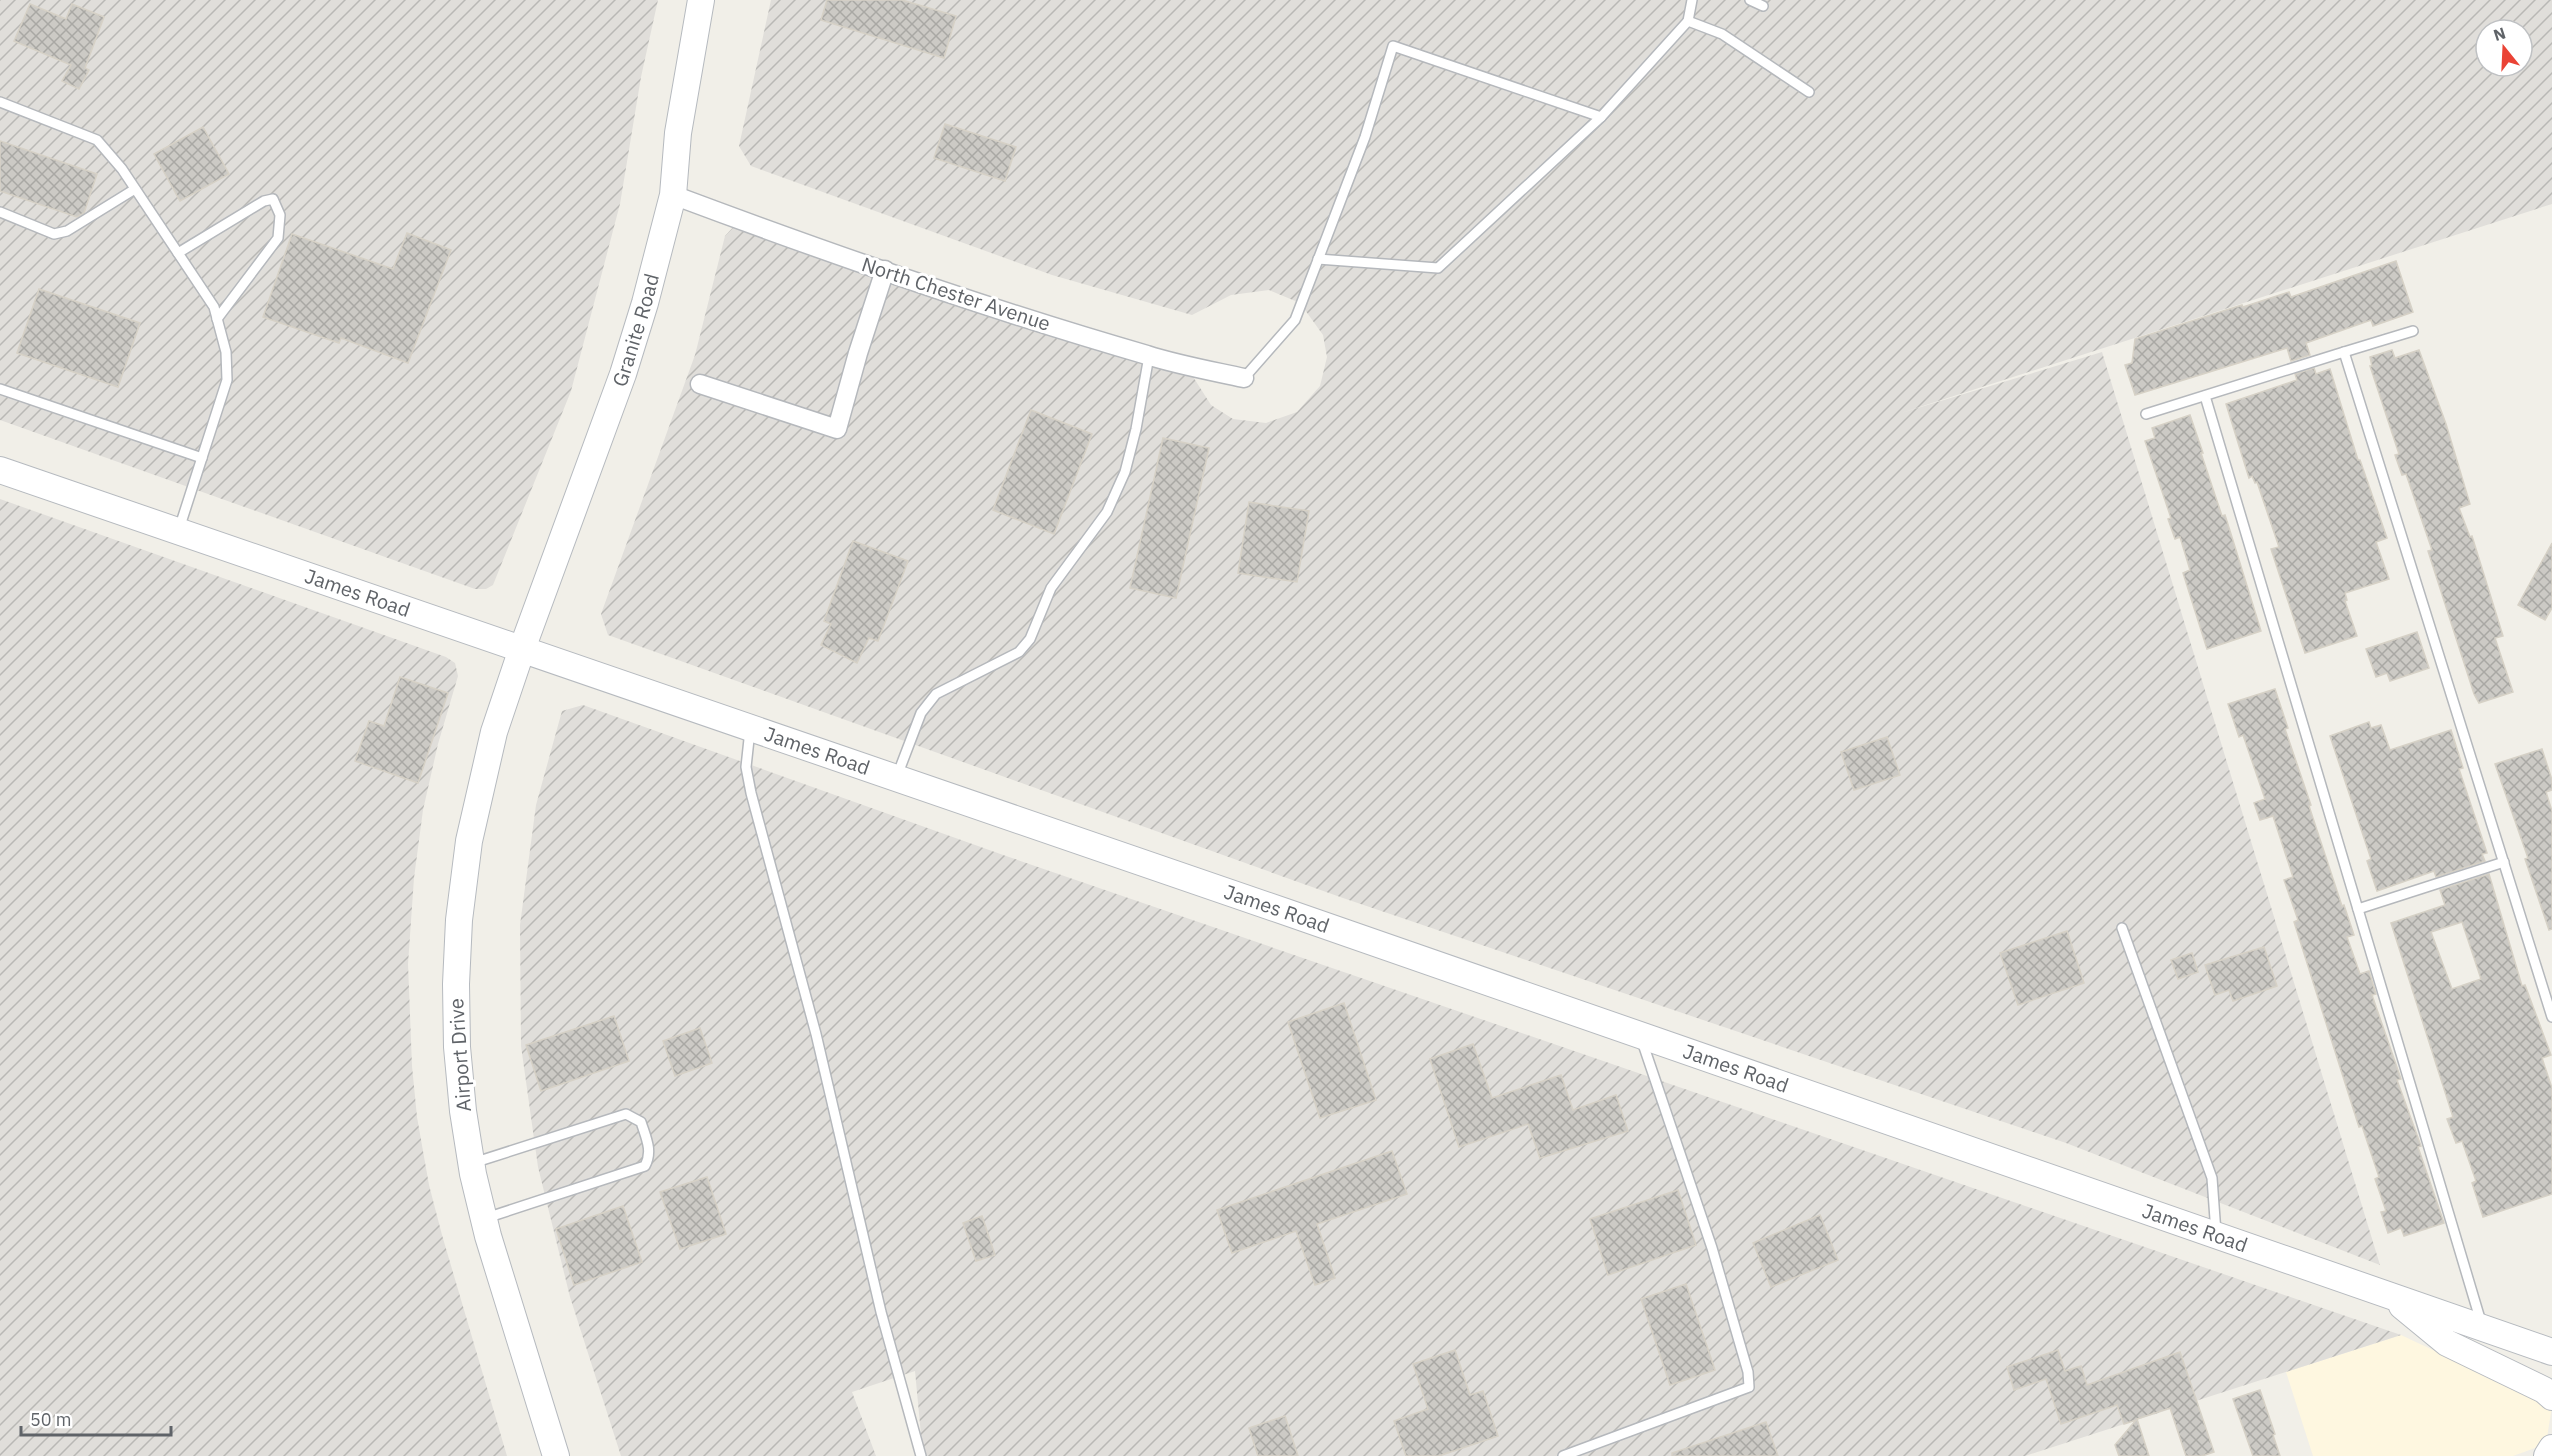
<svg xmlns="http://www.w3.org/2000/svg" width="2552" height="1456" viewBox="0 0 2552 1456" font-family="'IBM Plex Sans',sans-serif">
<defs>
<pattern id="industrial-furrows" width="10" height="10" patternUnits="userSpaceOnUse" patternTransform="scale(1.5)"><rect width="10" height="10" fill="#e0deda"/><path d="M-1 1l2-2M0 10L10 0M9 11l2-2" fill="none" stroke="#b9b8b5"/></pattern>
<pattern id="building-cross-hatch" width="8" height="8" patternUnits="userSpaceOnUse" patternTransform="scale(1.5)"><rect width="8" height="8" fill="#cccac5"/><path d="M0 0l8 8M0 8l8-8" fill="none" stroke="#a9a8a4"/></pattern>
</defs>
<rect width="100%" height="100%" fill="#f1efe8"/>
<!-- commercial -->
<polygon fill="#fef7e0" points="2401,1335 2552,1406 2546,1444 2513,1456 2313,1456 2286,1372"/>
<!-- industrial -->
<g fill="url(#industrial-furrows)" fill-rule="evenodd">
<polygon points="0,0 658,0 641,77 620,204 571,391 493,585 486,589 475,589 0,420"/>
<path d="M771,0H2552V204L1901,413L2102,352L2380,1265L2066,1143L1343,898L608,635L601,614L695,355L725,236L736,224L1190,372L1211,405L1233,419L1266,423L1297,412L1320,386L1327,357L1323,335L1300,303L1269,290L1231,295L1192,315L1052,275L751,166L739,146ZM2486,30H2522V66H2486Z"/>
<polygon points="0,499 446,657 455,663 458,676 438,744 423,810 414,878 408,964 412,1066 417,1117 429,1185 442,1235 507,1456 0,1456"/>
<polygon points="583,705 1006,856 2401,1335 2025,1456 923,1456 915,1371 852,1392 876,1456 621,1456 570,1297 538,1167 521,1046 520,925 536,805 562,711"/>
</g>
<!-- building -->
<g fill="url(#building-cross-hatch)" stroke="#d6d1c6" stroke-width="1.5" fill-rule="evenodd">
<polygon points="827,0 902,0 956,16 944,58 821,20"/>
<polygon points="30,4 66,19 72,4 104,17 85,68 89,70 79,89 62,81 71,65 14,41"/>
<polygon points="945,124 1016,147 1005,181 934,158"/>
<polygon points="203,127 229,174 180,201 154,154"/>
<polygon points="0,141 97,174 84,213 77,217 0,191"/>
<polygon points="407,233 451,250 408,363 341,338 339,343 263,317 292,234 393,269"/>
<polygon points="2396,261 2413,312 2373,326 2371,320 2306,343 2310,355 2291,361 2287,348 2135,395 2125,365 2132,363 2135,339 2242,305 2243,307 2289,292 2291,297"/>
<polygon points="39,289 140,323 118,387 17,353"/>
<polygon points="2392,350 2395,358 2419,350 2446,424 2470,504 2459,508 2470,537 2472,536 2503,636 2495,638 2513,692 2479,703 2474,694 2428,551 2432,550 2406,474 2402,475 2395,455 2399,454 2370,366 2372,366 2370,357"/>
<polygon points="2314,368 2316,374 2330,369 2358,460 2360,460 2387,538 2376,542 2389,579 2345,593 2347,600 2345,601 2357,636 2305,653 2271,549 2279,547 2257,482 2255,483 2252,476 2249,478 2226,404 2297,380 2295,374"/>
<polygon points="1031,410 1092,434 1054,534 993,510"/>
<polygon points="2190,415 2203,453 2201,453 2222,516 2225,515 2231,534 2261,631 2207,649 2183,573 2190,570 2180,537 2175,539 2168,519 2171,518 2145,441 2155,438 2152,428"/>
<polygon points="1163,438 1209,448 1176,598 1130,588"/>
<polygon points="1249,502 1309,511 1297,582 1238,573"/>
<polygon points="853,541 908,561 878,641 869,638 857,663 821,645 831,624 824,621"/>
<polygon points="2552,543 2552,608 2545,620 2518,605"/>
<polygon points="2417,632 2429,668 2390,681 2387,673 2376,677 2366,649"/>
<polygon points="400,677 448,693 418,783 355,761 369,721 384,726"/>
<polygon points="2275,689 2288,728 2285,729 2311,805 2309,806 2342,906 2344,905 2354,935 2347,937 2360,974 2369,971 2376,994 2372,995 2401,1079 2397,1080 2421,1146 2418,1147 2444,1223 2404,1236 2401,1228 2388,1233 2381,1212 2386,1211 2375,1179 2379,1177 2362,1126 2359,1127 2294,922 2298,920 2284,880 2293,877 2273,816 2260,820 2254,803 2265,799 2243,735 2239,737 2228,704"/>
<polygon points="2369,722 2371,728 2381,725 2390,750 2451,730 2463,768 2459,769 2487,853 2482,854 2485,861 2436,877 2434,871 2377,891 2367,861 2371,859 2330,736"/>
<polygon points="1887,737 1900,775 1854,790 1841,752"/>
<polygon points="2542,749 2552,780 2552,790 2546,792 2552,811 2552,929 2549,930 2525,859 2528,858 2495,764"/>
<path d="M2489,874L2522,986L2525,985L2551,1055L2542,1058L2552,1088V1194L2483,1217L2472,1183L2476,1181L2462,1141L2456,1143L2447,1119L2453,1117L2391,923L2445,905L2440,890ZM2462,922L2481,979L2452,989L2431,932Z"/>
<polygon points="2067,931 2084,983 2018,1005 2000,953"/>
<polygon points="2264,947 2277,986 2233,1001 2229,990 2215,995 2205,965"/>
<polygon points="2192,953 2198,972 2178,979 2171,960"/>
<polygon points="1344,1003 1376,1100 1320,1118 1288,1022"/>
<polygon points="614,1016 629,1061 541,1091 526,1045"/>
<polygon points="700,1028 712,1063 675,1076 663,1041"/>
<polygon points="1473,1044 1492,1098 1561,1075 1573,1110 1616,1095 1628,1131 1540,1158 1528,1124 1459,1147 1430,1059"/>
<polygon points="1392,1151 1407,1194 1317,1224 1335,1278 1315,1285 1296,1231 1232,1253 1217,1210"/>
<polygon points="707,1177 726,1234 680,1249 660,1192"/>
<polygon points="1678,1190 1696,1245 1608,1275 1590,1219"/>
<polygon points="623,1206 642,1262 574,1285 556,1229"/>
<polygon points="1820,1215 1838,1260 1771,1287 1753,1243"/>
<polygon points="982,1216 995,1255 976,1261 963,1223"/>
<polygon points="1686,1284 1715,1370 1670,1385 1641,1299"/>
<polygon points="1455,1350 1470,1395 1483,1391 1498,1436 1439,1456 1406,1456 1394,1421 1428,1409 1413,1364"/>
<polygon points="2058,1350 2065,1371 2081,1366 2087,1385 2180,1352 2214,1452 2202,1456 2186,1456 2170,1408 2137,1419 2149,1456 2119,1456 2115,1445 2136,1420 2124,1424 2117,1405 2061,1424 2046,1379 2014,1390 2007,1367"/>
<polygon points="2260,1390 2275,1434 2273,1435 2280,1456 2253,1456 2233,1399"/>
<polygon points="1285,1416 1298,1456 1258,1456 1249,1428"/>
<polygon points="1766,1422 1778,1456 1672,1456 1672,1453"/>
</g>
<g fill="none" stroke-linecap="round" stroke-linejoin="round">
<!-- lane casing -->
<g stroke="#b5b8bc" stroke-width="12">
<g id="lane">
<polyline points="1750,0 1763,6"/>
<polyline points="1688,21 1692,0"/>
<polyline points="0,102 97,140 122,169 214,307 226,352 227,380 179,529"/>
<polyline points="0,212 54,234 67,231 135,189"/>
<polyline points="178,253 264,201 273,199 280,215 278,238 217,319"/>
<polyline points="1318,259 1438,268 1601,117"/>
<polyline points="2344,352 2413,331"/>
<polyline points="1244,378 1295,320 1365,137 1393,46 1601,117 1688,21 1722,34 1809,92"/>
<polyline points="0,389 202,458"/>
<polyline points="2205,396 2481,1322"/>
<polyline points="2146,414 2344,352 2552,1017"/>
<polyline points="750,730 746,767 751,793 816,1034 881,1312 921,1456"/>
<polyline points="897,776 921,713 936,694 1019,652 1030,639 1051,588 1107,512 1125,472 1136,429 1149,356"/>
<polyline points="2358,909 2504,862"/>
<polyline points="2122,928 2212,1178 2216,1233"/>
<path d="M473,1163L626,1114L641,1122C646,1138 653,1151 645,1166L486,1218"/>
<polyline points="1563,1456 1749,1387 1748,1372 1712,1248 1642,1041"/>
</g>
</g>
<!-- street casing -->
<g stroke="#b5b8bc" stroke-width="21">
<g id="street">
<path d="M673,195C828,253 987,309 1147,355C1178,365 1212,371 1244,378"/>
<polyline points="700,384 837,429 858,353 885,270"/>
</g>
</g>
<!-- secondary casing -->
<g stroke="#b6babf" stroke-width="28">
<g id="secondary">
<path id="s1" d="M0,470L1286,912L2552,1352"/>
<polyline points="2402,1306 2447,1343 2544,1390 2552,1397"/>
<path id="s2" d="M556,1456L488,1236L473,1174L463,1111L457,1047L456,984L459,920L469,841L494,732L522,649L623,374L645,303L673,195L678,133L701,0"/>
<polyline points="2547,1456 2552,1448"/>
</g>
</g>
<!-- lane -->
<use href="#lane" stroke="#fff" stroke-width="9"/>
<!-- street -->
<use href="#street" stroke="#fff" stroke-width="18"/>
<!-- secondary -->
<use href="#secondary" stroke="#fff" stroke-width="26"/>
</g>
<g text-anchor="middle" stroke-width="6" stroke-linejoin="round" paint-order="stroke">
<!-- street labels -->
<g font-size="20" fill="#5f6368" stroke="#fff">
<text transform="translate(956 294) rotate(18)" y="7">North Chester Avenue</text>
<text dy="7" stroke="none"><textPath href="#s2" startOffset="1167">Granite Road</textPath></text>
<text dy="7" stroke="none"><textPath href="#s1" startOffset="378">James Road</textPath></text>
<text dy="7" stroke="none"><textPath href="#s1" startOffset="864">James Road</textPath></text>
<text dy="7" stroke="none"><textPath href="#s1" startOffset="1350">James Road</textPath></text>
<text transform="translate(460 1055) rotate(-94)" y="7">Airport Drive</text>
<text dy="7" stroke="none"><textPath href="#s1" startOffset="1836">James Road</textPath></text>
<text dy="7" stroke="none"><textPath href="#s1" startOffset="2322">James Road</textPath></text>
</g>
</g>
<!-- north arrow -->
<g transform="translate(2504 48) rotate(342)"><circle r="28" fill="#ffffff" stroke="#bfc1c3" stroke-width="1.5"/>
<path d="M0-4.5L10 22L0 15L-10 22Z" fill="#ea4335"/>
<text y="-9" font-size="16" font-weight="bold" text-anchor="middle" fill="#5f6368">N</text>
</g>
<!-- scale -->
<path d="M21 1426v9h150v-9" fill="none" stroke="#5f6368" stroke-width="3"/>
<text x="30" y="1426" font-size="18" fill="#5f6368" stroke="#ffffff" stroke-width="4.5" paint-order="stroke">50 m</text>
</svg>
